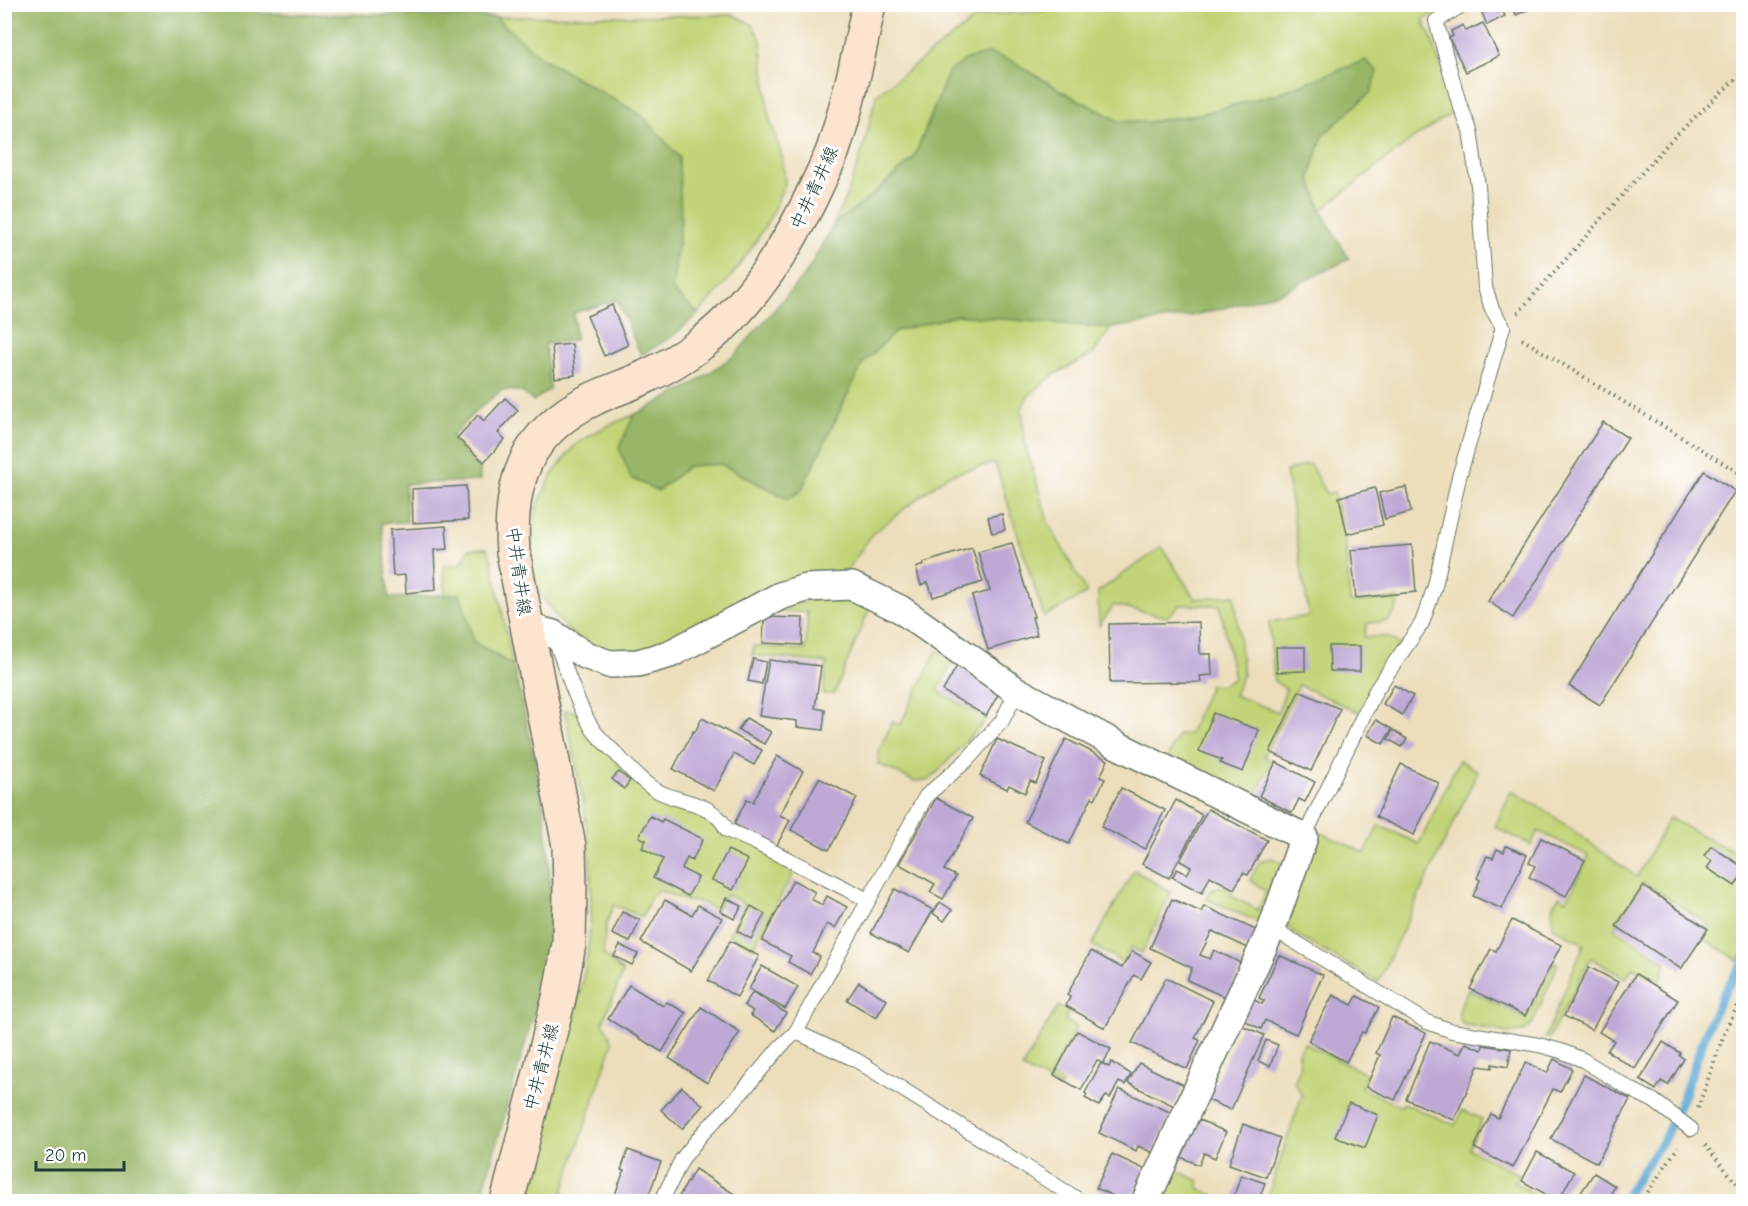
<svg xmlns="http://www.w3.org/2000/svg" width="1748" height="1206" viewBox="0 0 1748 1206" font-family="'Comic Neue','Klee One',sans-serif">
<rect width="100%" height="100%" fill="#fff"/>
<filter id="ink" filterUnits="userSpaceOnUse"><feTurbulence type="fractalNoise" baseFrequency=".0167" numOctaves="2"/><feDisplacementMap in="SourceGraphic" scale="12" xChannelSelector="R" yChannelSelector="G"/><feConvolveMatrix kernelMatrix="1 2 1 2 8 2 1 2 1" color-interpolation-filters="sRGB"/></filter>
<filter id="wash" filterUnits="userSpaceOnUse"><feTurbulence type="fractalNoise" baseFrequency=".008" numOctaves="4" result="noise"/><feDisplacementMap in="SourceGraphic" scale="24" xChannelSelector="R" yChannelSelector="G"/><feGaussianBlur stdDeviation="1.35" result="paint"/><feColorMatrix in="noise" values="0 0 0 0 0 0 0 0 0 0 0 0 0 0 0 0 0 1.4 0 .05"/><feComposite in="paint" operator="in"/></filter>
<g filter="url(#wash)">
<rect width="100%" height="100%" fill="#ecdebb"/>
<!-- green -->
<g fill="#c2d477" stroke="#708856" stroke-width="1.5">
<polygon points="1098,4 1449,5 1423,20 1431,37 1455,111 1414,138 1321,210 1310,177 1323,134 1371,92 1366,60 1276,94 1200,114 1149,122 1119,121 1065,93 949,71 914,158 861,205 834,223 848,192 864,146 876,95 979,16 1034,12"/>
<polygon points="734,15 752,24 761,40 769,117 782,156 785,183 771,216 753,246 729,279 698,314 672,290 681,220 643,116 540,57 495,17"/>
<polygon points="957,315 1111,328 1093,354 1053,375 1028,396 1022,408 1025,443 1048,522 1087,593 1044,617 995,463 948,475 872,534 845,574 667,647 612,655 571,633 555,615 539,592 532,568 531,543 536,509 552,475 576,444 603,428 634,415 619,448 658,491 688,466 721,464 788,499 801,491 863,363 896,331"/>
<polygon points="1310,464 1326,494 1334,492 1345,540 1350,602 1398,599 1396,611 1388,621 1367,623 1364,637 1389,637 1400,645 1358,712 1299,685 1264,756 1272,761 1253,800 1167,758 1178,735 1189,734 1210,685 1220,686 1234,679 1220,605 1180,605 1167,617 1114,605 1099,626 1098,592 1162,547 1195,599 1235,595 1243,674 1234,695 1278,712 1286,689 1274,681 1269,622 1309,616 1286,471"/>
<polygon points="487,548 492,561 513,666 474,642 460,594 445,595 444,565 461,564 469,549"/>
<polygon points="831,593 871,605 834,694 823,694 827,663 752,655 754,646 806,650 807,612 771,612"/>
<polygon points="937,650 953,661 938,691 987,719 930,780 914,781 878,764 879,751 892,722 900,725"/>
<path d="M564,710L576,712L627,774L651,795L678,807L704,814L796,868L753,948L729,935L745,904L726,894L716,910L698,901H687L659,890L652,895L642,917L614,905L606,924L603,954L623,972L603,1022L613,1042L560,1201L520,1202C532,1161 544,1120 556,1079C570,1033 584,988 589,941C597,863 582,785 564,710Z"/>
<path d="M1459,760L1478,771L1378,982L1299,937L1288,927C1288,897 1307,860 1320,832L1365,853L1379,825L1419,844Z"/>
<polygon points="1511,791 1543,809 1637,877 1669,818 1743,857 1743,953 1739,961 1703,938 1710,926 1644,882 1614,928 1666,962 1660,982 1633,967 1626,978 1591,958 1549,1038 1545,1038 1584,944 1553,927 1552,908 1559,896 1567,900 1589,856 1538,831 1531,845 1495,827"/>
<polygon points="1272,858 1283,863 1259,922 1206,899 1210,891 1221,886 1232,892 1231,896 1258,910 1266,891 1250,880 1260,861"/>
<polygon points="1134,870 1171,892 1142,953 1131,947 1122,962 1092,945"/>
<path d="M1554,962L1558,964L1532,1024L1523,1032L1509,1033L1462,1024C1455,1012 1463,1001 1468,989L1526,1018Z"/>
<polygon points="1058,1006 1069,1011 1065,1020 1076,1027 1051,1076 1062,1083 1061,1088 1022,1068"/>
<polygon points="1304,1043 1367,1074 1361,1088 1401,1107 1403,1103 1455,1125 1463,1110 1482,1119 1469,1149 1519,1174 1514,1182 1548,1201 1266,1202 1302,1095 1294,1082 1300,1067 1298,1054"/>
<polygon points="1173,1168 1199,1181 1198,1188 1225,1201 1157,1202"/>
</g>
<!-- forest -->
<g fill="#99b668" stroke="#5c7a4e" stroke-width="1.5">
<path d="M257,5L258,13L495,17L540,57L643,116L679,157L681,220L672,290L698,314L673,336L641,355L617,300L574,313L575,340L545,344L550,389L533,401L521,391L502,390L476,411L451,437L480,469V481L405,484L407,522L382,523L389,598L460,594L474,642L513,666C536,758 559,854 547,950C541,989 530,1027 519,1065C506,1111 493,1156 480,1201H5V5Z"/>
<polygon points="990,53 1012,61 1065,93 1119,121 1149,122 1200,114 1276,94 1366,60 1378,72 1371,92 1323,135 1310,177 1321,210 1349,259 1282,292 1197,315 1111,328 957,315 896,331 863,363 801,491 788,499 721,464 688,466 658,491 631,478 619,448 634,415 690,386 735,355 807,272 834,223 861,205 914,158 949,71 967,59"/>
</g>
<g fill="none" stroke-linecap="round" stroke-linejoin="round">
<!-- stream -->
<polyline stroke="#59a5d1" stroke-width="9" points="1621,1202 1664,1139 1683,1097 1708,1027 1723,994 1744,961"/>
</g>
<g id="blocks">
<!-- building -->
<g fill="#bea8d5">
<polygon points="1499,4 1505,16 1487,25 1482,13"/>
<polygon points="1518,4 1523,4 1525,11 1516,15 1513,7"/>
<polygon points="1524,4 1539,4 1539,5 1526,10"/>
<polygon points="1483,23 1499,56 1466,72 1449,38 1453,36 1451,31 1463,25 1466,31"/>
<polygon points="612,305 628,345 604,356 587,316"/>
<polygon points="572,344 575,375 555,378 552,346"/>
<polygon points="505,398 518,410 498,433 505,439 484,462 457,438 478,415 484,421"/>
<polygon points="1603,422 1628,438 1513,618 1488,601"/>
<polygon points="1704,471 1735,491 1600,705 1569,686"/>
<polygon points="466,486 468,520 413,523 412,489"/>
<polygon points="1406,487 1411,512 1385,519 1379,493"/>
<polygon points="1375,488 1383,525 1347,534 1339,497"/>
<polygon points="1002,514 1005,530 992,533 988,517"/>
<polygon points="446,526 448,549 434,550 436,590 406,593 405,575 393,576 390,530"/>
<polygon points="1012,543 1034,617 1032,617 1037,635 988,650 972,596 990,591 978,552"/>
<polygon points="1412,545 1416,592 1356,598 1351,550"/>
<polygon points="972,548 983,582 933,597 928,582 921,585 916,568 924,565 923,563"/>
<polygon points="764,617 803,618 802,645 763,643"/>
<polygon points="1199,622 1200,654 1211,654 1212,675 1200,676 1201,682 1110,683 1109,624"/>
<polygon points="1329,646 1360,646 1360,671 1330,671"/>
<polygon points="1276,647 1305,647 1305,671 1277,672"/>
<polygon points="753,659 766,662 762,684 748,681"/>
<polygon points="769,660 821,666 815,708 825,710 823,730 797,727 797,721 759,716"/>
<polygon points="957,666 1000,691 986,716 943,691"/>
<polygon points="1394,685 1413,696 1402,715 1383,704"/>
<polygon points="1299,691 1340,709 1311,771 1270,752"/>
<polygon points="1213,713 1259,730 1243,772 1220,763 1222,760 1199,751"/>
<polygon points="702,718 762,750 754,765 734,754 714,791 673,769 693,731 695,732"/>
<polygon points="746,718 771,732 764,744 738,730"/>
<polygon points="1376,720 1392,729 1383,744 1367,735"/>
<polygon points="1393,730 1407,739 1402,747 1388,739"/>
<polygon points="997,739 1046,761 1036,783 1030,781 1025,793 1009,785 1007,789 980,776"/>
<polygon points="1066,739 1108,760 1100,777 1105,779 1095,799 1092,797 1069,844 1025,822"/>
<polygon points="777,756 803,771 780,815 790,820 776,847 734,824 747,799 753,802"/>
<polygon points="1276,762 1315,782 1305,802 1299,799 1292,813 1259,796"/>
<polygon points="1401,764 1439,783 1414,835 1376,817"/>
<polygon points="619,772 630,781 624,789 612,779"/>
<polygon points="819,778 857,798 829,850 791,830"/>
<polygon points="1121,788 1165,810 1145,849 1101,827"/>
<polygon points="936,798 973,818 944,870 956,876 943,899 930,892 935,884 899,864"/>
<polygon points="1176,800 1202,815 1169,878 1142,864"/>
<polygon points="1208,809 1267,840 1248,875 1243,873 1234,889 1210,876 1202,893 1172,877 1177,869 1187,874 1191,867 1180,861"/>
<polygon points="650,816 661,822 663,819 703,839 692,861 687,858 682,869 698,877 688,896 653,878 663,859 642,848 646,840 639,837"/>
<polygon points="1541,838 1585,860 1566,896 1529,877 1535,866 1529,863"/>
<polygon points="1506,846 1527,855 1502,909 1473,896 1480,880 1477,878 1487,856 1493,858 1497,849 1504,852"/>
<polygon points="1711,846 1743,867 1743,873 1735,886 1707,868 1712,861 1704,856"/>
<polygon points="728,850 748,860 733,890 712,880"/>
<polygon points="793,880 815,892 811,899 822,905 827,896 847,907 835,928 827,924 813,953 820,956 810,974 788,962 791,956 762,941"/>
<polygon points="1643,886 1708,929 1681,969 1616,926"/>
<polygon points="895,889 933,910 909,953 871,933"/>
<polygon points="726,898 742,906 734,919 720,911"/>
<polygon points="1172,899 1201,912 1204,906 1258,931 1250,949 1212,931 1200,955 1210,959 1214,950 1243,964 1227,998 1187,980 1192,968 1150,948"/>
<polygon points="665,900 692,915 698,905 722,918 691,971 641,942"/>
<polygon points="940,902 952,910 944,921 933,913"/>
<polygon points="751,906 765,914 751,939 737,931"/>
<polygon points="622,912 640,920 630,942 612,934"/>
<polygon points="1512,920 1561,945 1525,1016 1470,989 1491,949 1496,951"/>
<polygon points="730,941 759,956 737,997 708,981"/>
<polygon points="620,945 638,954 632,965 614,956"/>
<polygon points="1091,951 1122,968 1132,951 1151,962 1141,979 1134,975 1105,1028 1066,1006 1070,997 1067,995"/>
<polygon points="1279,955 1323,975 1296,1034 1265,1020 1261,1029 1239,1018 1249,997 1262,1004 1264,1001 1259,998"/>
<polygon points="762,966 798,987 785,1009 749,989"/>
<polygon points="1589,967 1618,982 1592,1030 1564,1016"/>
<polygon points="1636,974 1678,1000 1635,1069 1607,1051 1614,1041 1599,1032"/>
<polygon points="1166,978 1213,1001 1195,1038 1200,1040 1187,1069 1132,1043"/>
<polygon points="859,982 887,1000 876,1018 847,1000"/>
<polygon points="629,985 663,1006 667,1002 686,1013 662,1052 608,1019"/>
<polygon points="753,992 786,1013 775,1031 750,1015 753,1011 744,1005"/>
<polygon points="1333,995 1352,1005 1357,996 1379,1007 1365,1033 1362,1032 1346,1062 1308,1041"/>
<polygon points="701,1007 740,1032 707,1083 669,1058"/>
<polygon points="1392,1017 1426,1033 1395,1100 1366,1087 1380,1055 1376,1053"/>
<polygon points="1241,1025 1264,1035 1231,1110 1208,1100"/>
<polygon points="1077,1031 1111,1049 1103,1064 1097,1060 1081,1090 1054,1075"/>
<polygon points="1266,1040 1278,1045 1270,1066 1258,1061"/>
<polygon points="1430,1041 1460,1054 1465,1043 1482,1050 1483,1045 1511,1049 1508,1067 1492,1064 1492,1068 1478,1066 1454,1120 1406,1099"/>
<polygon points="1663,1042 1680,1053 1679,1055 1684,1059 1668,1085 1661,1081 1656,1090 1640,1080"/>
<polygon points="1554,1059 1572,1069 1560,1092 1553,1089 1513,1168 1474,1148 1491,1114 1498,1118 1526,1062 1547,1073"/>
<polygon points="1111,1062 1131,1074 1125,1085 1119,1082 1110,1098 1106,1096 1099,1106 1085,1098 1087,1095 1085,1093 1101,1063 1109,1067"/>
<polygon points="1139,1063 1184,1085 1174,1106 1128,1083"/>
<polygon points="1584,1075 1630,1099 1597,1163 1551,1139"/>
<polygon points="682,1087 703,1105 682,1129 661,1110"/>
<polygon points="1119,1089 1172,1113 1153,1153 1138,1146 1136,1151 1099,1133"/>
<polygon points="1349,1103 1378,1115 1365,1148 1335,1137"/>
<polygon points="1193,1117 1226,1132 1215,1158 1204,1153 1199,1165 1176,1155"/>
<polygon points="1243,1124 1280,1138 1266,1177 1229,1164"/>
<polygon points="628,1150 661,1162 646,1202 612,1202 624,1171 621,1170"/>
<polygon points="1537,1152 1574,1172 1558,1201 1522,1181"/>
<polygon points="1112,1154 1146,1170 1132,1202 1126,1202 1096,1188"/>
<polygon points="695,1169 747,1202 673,1202 676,1196 678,1198"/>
<polygon points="1594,1173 1615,1186 1606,1202 1591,1202 1580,1194"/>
<polygon points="1241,1175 1265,1183 1258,1202 1232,1202"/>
</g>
</g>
</g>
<g filter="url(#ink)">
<use href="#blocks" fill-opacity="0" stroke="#677563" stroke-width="1.5"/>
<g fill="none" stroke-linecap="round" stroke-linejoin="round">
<!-- service casing -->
<g stroke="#677563" stroke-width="16">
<g id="service">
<path d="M555,639C566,669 575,700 592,728C599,739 611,748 620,758C630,769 641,781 654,789C680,805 712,799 727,830L754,842L868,900"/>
<polyline points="1304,837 1376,690 1422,623 1435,586 1459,477 1503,327 1492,309 1485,287 1478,186 1470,130 1459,103 1436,21 1464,4"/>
<polyline points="1272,928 1427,1022 1452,1031 1539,1045 1561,1051 1583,1060 1630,1089 1654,1101 1691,1129"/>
<polyline points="796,1032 856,1060 1082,1202"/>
<polyline points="661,1202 682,1159 702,1134 742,1092 781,1046 796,1032 926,796 967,760 1002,721 1017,691"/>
</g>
</g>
<!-- minor casing -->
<g stroke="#677563" stroke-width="30">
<polyline id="minor" points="528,627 553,634 585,655 609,664 638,663 670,654 780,596 806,588 852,586 900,609 1017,691 1117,745 1304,837 1272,928 1145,1202"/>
</g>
<!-- secondary casing -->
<g stroke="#677563" stroke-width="36">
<path id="secondary" d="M507,1202L559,998L569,944L570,890L569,846L513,552C508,482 526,431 593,399C611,390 630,385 647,376C682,360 717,335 741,306C773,269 798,227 818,183C823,172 829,161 833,150C849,102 859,53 869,4"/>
</g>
<!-- path -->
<g stroke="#677563" stroke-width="4" stroke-dasharray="1.5 4.5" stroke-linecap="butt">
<polyline points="1518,313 1672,139 1744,71"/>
<polyline points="1522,339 1744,476"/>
<polyline points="1698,1108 1724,1034 1744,992"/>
<polyline points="1705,1145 1744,1192"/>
<polyline points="1641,1202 1678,1147"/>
</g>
<!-- service -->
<use href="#service" stroke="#fff" stroke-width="14"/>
<!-- minor -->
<use href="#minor" stroke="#fff" stroke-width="27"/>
<!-- secondary -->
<use href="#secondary" stroke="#fde4d0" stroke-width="33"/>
</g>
</g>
<g text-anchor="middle" stroke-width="6" stroke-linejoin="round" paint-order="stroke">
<!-- street labels -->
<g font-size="18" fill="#1f3d34" stroke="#fff">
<text transform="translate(814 188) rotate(-65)" y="6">中井青井線</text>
<text transform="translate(519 571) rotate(82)" y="6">中井青井線</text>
<text transform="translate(541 1067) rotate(-75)" y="6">中井青井線</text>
</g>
</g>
<!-- margin -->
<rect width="1748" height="1206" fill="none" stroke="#fff" stroke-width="24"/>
<!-- scale -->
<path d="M36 1161v9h88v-9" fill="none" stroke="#1f3d34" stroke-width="3"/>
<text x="45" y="1161" font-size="18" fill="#1f3d34" stroke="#ffffff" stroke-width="4.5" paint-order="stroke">20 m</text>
</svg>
